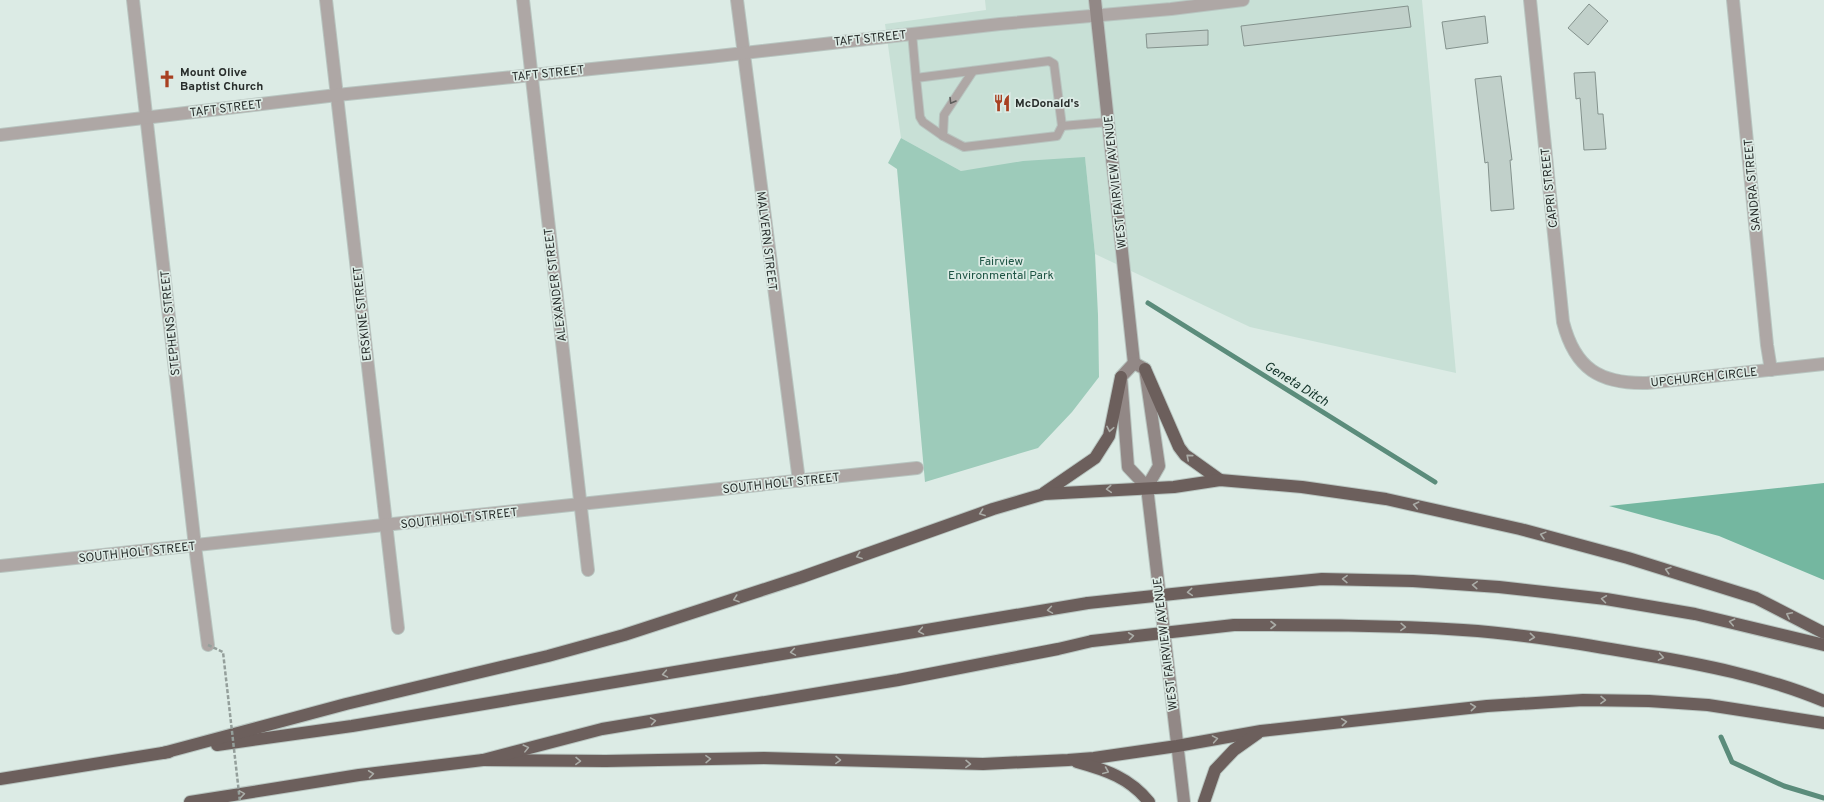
<svg xmlns="http://www.w3.org/2000/svg" width="1824" height="802" viewBox="0 0 1824 802" font-family="Overpass,sans-serif">
<rect width="100%" height="100%" fill="#dcebe5"/>
<!-- built -->
<polygon fill="#c8e0d6" points="985,0 1422,0 1456,373 1250,327 1095,254 1085,158 961,171 901,138 885,24 986,10"/>
<!-- green -->
<polygon fill="#9dcbba" points="901,138 961,171 1023,161 1085,157 1095,254 1098,315 1099,377 1072,412 1038,448 925,482 897,169 888,163"/>
<!-- forest -->
<polygon fill="#74b7a0" points="1824,483 1824,580 1719,536 1609,506"/>
<g fill="none" stroke-linecap="round" stroke-linejoin="round">
<!-- stream -->
<g stroke="#5b8c7b" stroke-width="5">
<polyline points="1148,303 1435,482"/>
<polyline points="1721,737 1732,762 1784,786 1824,798"/>
</g>
</g>
<!-- building -->
<g fill="#c1d0ca" stroke="#84928d">
<polygon points="1589,4 1608,21 1588,45 1568,28"/>
<polygon points="1408,6 1411,27 1244,46 1241,26"/>
<polygon points="1485,16 1488,43 1446,49 1442,22"/>
<polygon points="1208,30 1208,45 1147,48 1146,34"/>
<polygon points="1595,72 1598,114 1603,114 1606,149 1584,150 1580,98 1576,99 1574,73"/>
<polygon points="1501,76 1512,160 1510,160 1514,209 1491,211 1488,162 1485,163 1475,79"/>
</g>
<g fill="none" stroke-linecap="round" stroke-linejoin="round">
<!-- lane casing -->
<g stroke="#b8c5c0" stroke-width="10">
<g id="lane">
<polyline points="912,33 916,78"/>
<polygon points="1049,61 1054,64 1062,126 1057,136 964,147 943,136 923,122 920,117 916,78"/>
<polyline points="1062,126 1108,122"/>
<polyline points="943,136 944,115 973,71"/>
</g>
</g>
<!-- street casing -->
<g stroke="#b8c5c0" stroke-width="14">
<g id="street">
<polyline points="133,0 195,546 208,645"/>
<polyline points="326,0 398,628"/>
<polyline points="523,0 588,570"/>
<polyline points="737,0 799,481"/>
<path d="M1530,0L1563,322C1575,369 1600,384 1647,383L1824,364"/>
<polyline points="1733,0 1767,345 1771,370"/>
<polyline points="0,135 337,95 709,57 1000,24 1171,9 1243,0"/>
<polyline points="0,566 917,468"/>
</g>
</g>
<!-- secondary casing -->
<g stroke="#b8c5c0" stroke-width="14">
<g id="secondary">
<polyline points="1095,0 1134,363"/>
<polyline points="1134,363 1145,369 1159,466 1147,487 1184,802"/>
<polyline points="1134,363 1121,377 1128,467 1147,487"/>
</g>
</g>
<!-- highway casing -->
<g stroke="#b8c5c0" stroke-width="14">
<g id="highway">
<polyline points="1145,369 1179,447 1185,455 1220,480"/>
<polyline points="1044,493 1095,458 1109,436 1121,377"/>
<polyline points="1229,588 1322,579 1413,581 1499,587 1606,599 1695,614 1824,645"/>
<path d="M1234,625C1310,625 1387,625 1463,630C1523,634 1582,644 1640,654C1701,664 1767,677 1824,701"/>
<polyline points="217,745 352,726 1088,603"/>
<polyline points="163,753 346,704 548,656 624,635 802,577 993,509 1044,494 1174,487 1220,480 1302,487 1386,499 1520,529 1628,558 1756,598 1824,633"/>
<polyline points="483,760 606,761 764,758 983,764 1068,760 1094,758 1177,746 1261,731 1487,706 1583,700 1649,701 1708,705 1824,723"/>
<path d="M1077,762C1106,770 1130,778 1149,802"/>
<polyline points="0,779 169,752"/>
<polyline points="190,802 359,775 483,760 602,729 898,680 1058,649 1092,641"/>
<polyline points="1204,802 1215,770 1234,750 1258,733"/>
</g>
</g>
<!-- lane -->
<use href="#lane" stroke="#aea7a5" stroke-width="8"/>
<!-- street -->
<use href="#street" stroke="#aea7a5" stroke-width="12"/>
<!-- secondary -->
<use href="#secondary" stroke="#928886" stroke-width="12"/>
<!-- highway -->
<use href="#highway" stroke="#6c5f5c" stroke-width="12"/>
<!-- highway-bridge casing -->
<g stroke="#b8c5c0" stroke-width="14" stroke-linecap="butt">
<g id="highway-bridge">
<polyline points="1088,603 1229,588"/>
<polyline points="1092,641 1234,625"/>
</g>
</g>
<!-- path-bridge -->
<polyline stroke="#949f9b" stroke-width="2.5" stroke-dasharray="4 2" stroke-linecap="butt" points="208,645 223,652 240,802"/>
<!-- highway-bridge -->
<use href="#highway-bridge" stroke="#6c5f5c" stroke-width="12"/>
</g>
<!-- one-way arrows -->
<defs><path id="oneway-chevron" d="M-2-3.5L2.5 0L-2 3.5" fill="none" stroke-width="1.6" stroke-linecap="round" stroke-linejoin="round"/></defs>
<use stroke="#5e5e5c" href="#oneway-chevron" transform="translate(952 101) rotate(121)"/>
<g stroke="#aaaca7">
<use href="#oneway-chevron" transform="translate(1110 429) rotate(101)"/>
<use href="#oneway-chevron" transform="translate(1189 457) rotate(-139)"/>
<use href="#oneway-chevron" transform="translate(1109 489) rotate(176)"/>
<use href="#oneway-chevron" transform="translate(1416 505) rotate(-167)"/>
<use href="#oneway-chevron" transform="translate(982 513) rotate(160)"/>
<use href="#oneway-chevron" transform="translate(1543 535) rotate(-165)"/>
<use href="#oneway-chevron" transform="translate(859 556) rotate(160)"/>
<use href="#oneway-chevron" transform="translate(1668 570) rotate(-163)"/>
<use href="#oneway-chevron" transform="translate(1345 579) rotate(-179)"/>
<use href="#oneway-chevron" transform="translate(1475 585) rotate(-176)"/>
<use href="#oneway-chevron" transform="translate(1190 592) rotate(175)"/>
<use href="#oneway-chevron" transform="translate(736 599) rotate(161)"/>
<use href="#oneway-chevron" transform="translate(1604 599) rotate(-172)"/>
<use href="#oneway-chevron" transform="translate(1050 610) rotate(171)"/>
<use href="#oneway-chevron" transform="translate(1789 615) rotate(-153)"/>
<use href="#oneway-chevron" transform="translate(1732 622) rotate(-168)"/>
<use href="#oneway-chevron" transform="translate(1273 625)"/>
<use href="#oneway-chevron" transform="translate(1403 627) rotate(2)"/>
<use href="#oneway-chevron" transform="translate(921 631) rotate(170)"/>
<use href="#oneway-chevron" transform="translate(1131 636) rotate(-7)"/>
<use href="#oneway-chevron" transform="translate(1532 637) rotate(6)"/>
<use href="#oneway-chevron" transform="translate(793 652) rotate(171)"/>
<use href="#oneway-chevron" transform="translate(1661 657) rotate(10)"/>
<use href="#oneway-chevron" transform="translate(665 674) rotate(170)"/>
<use href="#oneway-chevron" transform="translate(1603 700) rotate(1)"/>
<use href="#oneway-chevron" transform="translate(1473 707) rotate(-6)"/>
<use href="#oneway-chevron" transform="translate(653 721) rotate(-9)"/>
<use href="#oneway-chevron" transform="translate(1344 722) rotate(-6)"/>
<use href="#oneway-chevron" transform="translate(1215 739) rotate(-10)"/>
<use href="#oneway-chevron" transform="translate(526 748) rotate(-14)"/>
<use href="#oneway-chevron" transform="translate(708 759) rotate(-1)"/>
<use href="#oneway-chevron" transform="translate(838 760) rotate(1)"/>
<use href="#oneway-chevron" transform="translate(578 761) rotate(1)"/>
<use href="#oneway-chevron" transform="translate(968 764) rotate(1)"/>
<use href="#oneway-chevron" transform="translate(1106 771) rotate(23)"/>
<use href="#oneway-chevron" transform="translate(371 774) rotate(-7)"/>
<use href="#oneway-chevron" transform="translate(242 794) rotate(-9)"/>
</g>
<!-- icons -->
<defs>
<g id="church-bare" transform="scale(1.38)"><path d="M-1.2-6h2.4v3.5h3.3v2.4h-3.3V6h-2.4V-.1h-3.3v-2.4h3.3Z" fill="#a84021" stroke="#dcebe5" stroke-width="2.5" paint-order="stroke"/></g>
<g id="restaurant-bare" transform="scale(1.38)"><path d="M-5-6h1v4h1v-4h1v4h1v-4h1v5L-1.5 .5V6h-2V.5L-5-1ZM5-6V6H3V1.5H1.5Q1.5-4 5-6Z" fill="#a84021" stroke="#dcebe5" stroke-width="2.5" paint-order="stroke"/></g>
</defs>
<g fill-rule="evenodd">
<use href="#church-bare" x="167" y="79"/>
<use href="#restaurant-bare" x="1002" y="103"/>
</g>
<g text-anchor="middle" stroke-width="3.5" stroke-linejoin="round" paint-order="stroke">
<!-- street labels -->
<g font-size="12" fill="#282d2b" stroke="#dcebe5">
<text transform="translate(870 38) rotate(-6)" y="4">TAFT STREET</text>
<text transform="translate(548 73) rotate(-6)" y="4">TAFT STREET</text>
<text transform="translate(226 108) rotate(-7)" y="4">TAFT STREET</text>
<text transform="translate(1115 182) rotate(-96)" y="4">WEST FAIRVIEW AVENUE</text>
<text transform="translate(1752 185) rotate(-95)" y="4">SANDRA STREET</text>
<text transform="translate(1549 188) rotate(-96)" y="4">CAPRI STREET</text>
<text transform="translate(767 241) rotate(83)" y="4">MALVERN STREET</text>
<text transform="translate(555 285) rotate(-97)" y="4">ALEXANDER STREET</text>
<text transform="translate(362 314) rotate(-96)" y="4">ERSKINE STREET</text>
<text transform="translate(170 323) rotate(-96)" y="4">STEPHENS STREET</text>
<text transform="translate(1704 377) rotate(-6)" y="4">UPCHURCH CIRCLE</text>
<text transform="translate(781 483) rotate(-6)" y="4">SOUTH HOLT STREET</text>
<text transform="translate(459 518) rotate(-6)" y="4">SOUTH HOLT STREET</text>
<text transform="translate(137 552) rotate(-6)" y="4">SOUTH HOLT STREET</text>
<text transform="translate(1165 644) rotate(-97)" y="4">WEST FAIRVIEW AVENUE</text>
</g>
<!-- poi labels -->
<g font-size="12" font-weight="bold" fill="#282d2b" stroke="#dcebe5" text-anchor="start">
<text x="180" y="76">Mount Olive<tspan x="180" dy="14">Baptist Church</tspan></text>
<text x="1015" y="107">McDonald's</text>
</g>
<!-- park labels -->
<g font-size="12" fill="#1e5444" stroke="#dcebe5">
<text x="1001" y="265">Fairview<tspan x="1001" dy="14">Environmental Park</tspan></text>
</g>
<!-- water labels -->
<g font-size="13" font-style="italic" fill="#123329" stroke="#dcebe5">
<text transform="translate(1297 383) rotate(32)" y="5">Geneta Ditch</text>
</g>
</g>
</svg>
